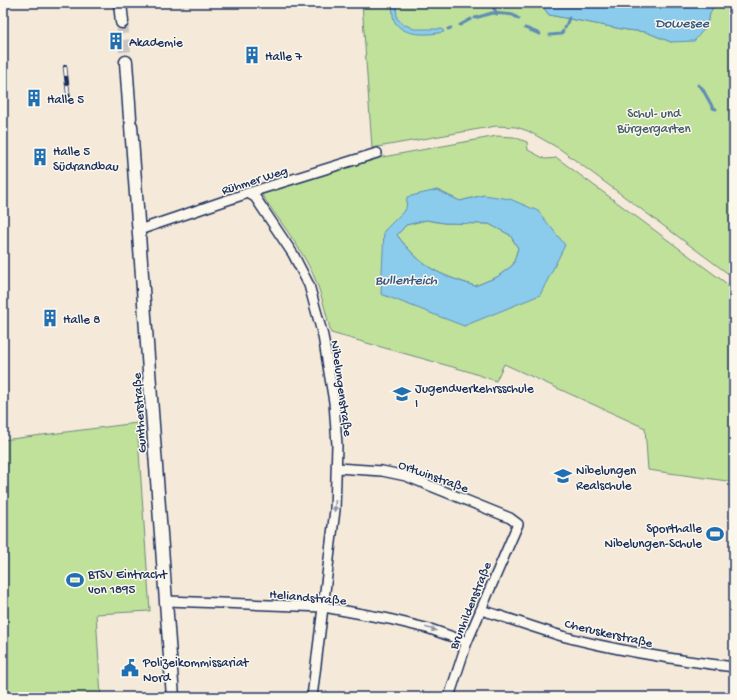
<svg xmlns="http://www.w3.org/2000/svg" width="737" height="700" viewBox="0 0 737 700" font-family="'Gochi Hand',sans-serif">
<rect width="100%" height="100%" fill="#f5eada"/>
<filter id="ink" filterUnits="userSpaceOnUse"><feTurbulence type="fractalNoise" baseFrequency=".025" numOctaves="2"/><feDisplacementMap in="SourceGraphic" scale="8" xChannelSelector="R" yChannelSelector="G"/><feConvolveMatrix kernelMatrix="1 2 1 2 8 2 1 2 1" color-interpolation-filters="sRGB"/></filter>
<g filter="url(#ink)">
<!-- green -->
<g fill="#c0e19a" stroke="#6e887c" fill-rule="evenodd">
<polygon points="362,3 540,3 549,15 627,30 646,32 671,42 705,28 714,3 734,3 734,278 560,149 528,131 516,127 496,126 372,148"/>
<path d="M497,136L514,137L527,142L528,150L545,159L557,158L734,289V482L648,470L645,428L504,364L496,381L467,371L331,333C326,313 321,291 312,272C298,243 277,218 260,192L383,157ZM437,190L460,201L484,195L565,245L464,326L384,231L406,209Z"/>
<path d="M426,220L444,223L489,224L510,235L518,248L513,265L497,277L475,286C436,273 423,269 397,235L406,225Z"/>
<polygon points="137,423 150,611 96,614 101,697 3,697 3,440"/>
</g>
<!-- water -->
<g fill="#8bccec" stroke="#5e8db3" fill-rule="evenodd">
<path d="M392,3H396L397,18L404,26L406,25L414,29H442L444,32C429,35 404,37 395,22C392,17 393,9 392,3Z"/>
<polygon points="540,3 714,3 705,28 694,41 671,42 646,32 627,30 549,15"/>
<path d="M437,190L460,201L484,195L510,199L538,211L565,245L540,295L464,326L381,294L384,231L406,209L407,197ZM426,220L444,223L489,224L510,235L518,248L513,265L497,277L475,286C437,274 422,268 397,235L406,225Z"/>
</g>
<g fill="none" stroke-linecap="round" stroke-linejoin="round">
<!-- stream -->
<g stroke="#5e8db3" stroke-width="3">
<polyline points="491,3 497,14"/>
<polyline points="506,14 513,15 519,19"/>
<polyline points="475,18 492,13 504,14"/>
<polyline points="460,25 471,19"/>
<polyline points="525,28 540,34"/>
<polyline points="565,28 569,18"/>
<polyline points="448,29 451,28"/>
<polyline points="550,35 561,34 563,31"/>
<polyline points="698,85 702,88 713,108 716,109"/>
</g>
<!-- secondary-tunnel -->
<polyline stroke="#c9c5c1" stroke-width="12" stroke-dasharray="12 6" stroke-linecap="butt" points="122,22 126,62"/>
<!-- street casing -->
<g stroke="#1b2f5e" stroke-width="12">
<g id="street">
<polyline points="248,193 255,197 293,254 309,285 323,336 334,402 337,445 335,510 312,697"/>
<polyline points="139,230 248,193 377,153"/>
<polyline points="337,468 382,471 406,476 510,518 518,524 467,642 449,697"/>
<polyline points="167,601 324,607 389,619 430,629 467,642"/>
<path d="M481,610C508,618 535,628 562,636C618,651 676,660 734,667"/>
</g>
</g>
<!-- secondary casing -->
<g stroke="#1b2f5e" stroke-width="15">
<g id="secondary">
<polyline points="120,3 122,22"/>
<polyline points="126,62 130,118"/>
<polyline points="131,126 173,697"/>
</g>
</g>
<!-- street -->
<use href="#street" stroke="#fbf7ec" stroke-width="9"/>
<!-- secondary -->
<use href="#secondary" stroke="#fbf7ec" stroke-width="12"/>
<!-- rail casing -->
<g stroke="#1b2f5e" stroke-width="4.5">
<polyline id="rail" points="65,67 69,101"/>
</g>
<!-- rail -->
<use href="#rail" stroke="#fbf7ec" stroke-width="3" stroke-dasharray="9" stroke-linecap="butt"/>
</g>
<!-- one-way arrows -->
<defs><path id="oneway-solid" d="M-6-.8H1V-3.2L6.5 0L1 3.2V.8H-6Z"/></defs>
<g fill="#8b93a5">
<use href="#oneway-solid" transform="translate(335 506) rotate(95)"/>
<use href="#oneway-solid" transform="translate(431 629) rotate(17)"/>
</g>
</g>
<!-- icons -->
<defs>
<g id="building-bare" transform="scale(1.38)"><path d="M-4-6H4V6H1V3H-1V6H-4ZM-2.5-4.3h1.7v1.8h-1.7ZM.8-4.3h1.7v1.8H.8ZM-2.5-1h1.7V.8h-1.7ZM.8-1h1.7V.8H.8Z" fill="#1f6fb2" stroke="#fbf7ec" stroke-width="2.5" paint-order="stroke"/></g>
<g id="school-bare" transform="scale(1.38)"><path d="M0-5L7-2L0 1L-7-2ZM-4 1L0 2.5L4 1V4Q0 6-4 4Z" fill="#1f6fb2" stroke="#fbf7ec" stroke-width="2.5" paint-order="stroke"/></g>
<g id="stadium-bare" transform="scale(1.38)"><path d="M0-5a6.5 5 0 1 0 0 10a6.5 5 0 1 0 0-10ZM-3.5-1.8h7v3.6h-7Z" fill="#1f6fb2" stroke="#fbf7ec" stroke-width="2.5" paint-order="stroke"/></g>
<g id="civic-bare" transform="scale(1.38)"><path d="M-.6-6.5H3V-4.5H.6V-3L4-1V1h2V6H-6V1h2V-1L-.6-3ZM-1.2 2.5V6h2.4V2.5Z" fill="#1f6fb2" stroke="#fbf7ec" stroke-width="2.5" paint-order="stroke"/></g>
</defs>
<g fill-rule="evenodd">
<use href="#building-bare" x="116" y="41"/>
<use href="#building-bare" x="252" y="55"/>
<use href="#building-bare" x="34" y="98"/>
<use href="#building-bare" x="40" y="157"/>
<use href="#building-bare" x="50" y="318"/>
<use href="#school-bare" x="402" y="394"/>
<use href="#school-bare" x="563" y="476"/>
<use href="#stadium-bare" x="715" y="534"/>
<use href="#stadium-bare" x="75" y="580"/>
<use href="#civic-bare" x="130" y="668"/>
</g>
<g text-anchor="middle" stroke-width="3" stroke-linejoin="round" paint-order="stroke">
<!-- poi labels -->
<g font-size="13" fill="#1b2f5e" stroke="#fbf7ec" text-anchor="start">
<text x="129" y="46">Akademie</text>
<text x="265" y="60">Halle 7</text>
<text x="47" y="103">Halle 5</text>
<text x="53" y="155">Halle 5<tspan x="53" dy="15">Südrandbau</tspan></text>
<text x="63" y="323">Halle 8</text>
<text x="415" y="392">Jugendverkehrsschule<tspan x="415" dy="15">I</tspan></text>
<text x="576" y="474">Nibelungen<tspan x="576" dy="15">Realschule</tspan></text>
<text x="702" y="532" text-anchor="end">Sporthalle<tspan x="702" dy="15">Nibelungen-Schule</tspan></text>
<text x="88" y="578">BTSV Eintracht<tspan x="88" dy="15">von 1895</tspan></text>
<text x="143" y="666">Polizeikommissariat<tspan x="143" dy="15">Nord</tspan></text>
</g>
<!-- park labels -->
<g font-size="13" fill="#445c6d" stroke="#fbf7ec">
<text x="654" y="117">Schul- und<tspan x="654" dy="15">Bürgergarten</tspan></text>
</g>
<!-- street labels -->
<g font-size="13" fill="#1b2f5e" stroke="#fbf7ec">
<text transform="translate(254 179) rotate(-18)" y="5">Rühmer Weg</text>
<text transform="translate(343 388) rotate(82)" y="5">Nibelungenstraße</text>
<text transform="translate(138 413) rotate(-94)" y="5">Guntherstraße</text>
<text transform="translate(434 475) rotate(20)" y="5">Ortwinstraße</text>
<text transform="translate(308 596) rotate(5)" y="5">Heliandstraße</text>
<text transform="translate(469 605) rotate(-68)" y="5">Brunhildenstraße</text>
<text transform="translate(609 632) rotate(13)" y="5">Cheruskerstraße</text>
</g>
<!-- water labels -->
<g font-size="14" font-style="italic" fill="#375682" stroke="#fbf7ec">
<text x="682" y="27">Dowesee</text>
<text x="406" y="284">Bullenteich</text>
</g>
</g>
<!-- margin -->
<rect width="737" height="700" fill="none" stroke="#fbf7ec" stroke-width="16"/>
<rect x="8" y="8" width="721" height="684" fill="none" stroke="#1b2f5e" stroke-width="1.5" filter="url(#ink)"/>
</svg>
